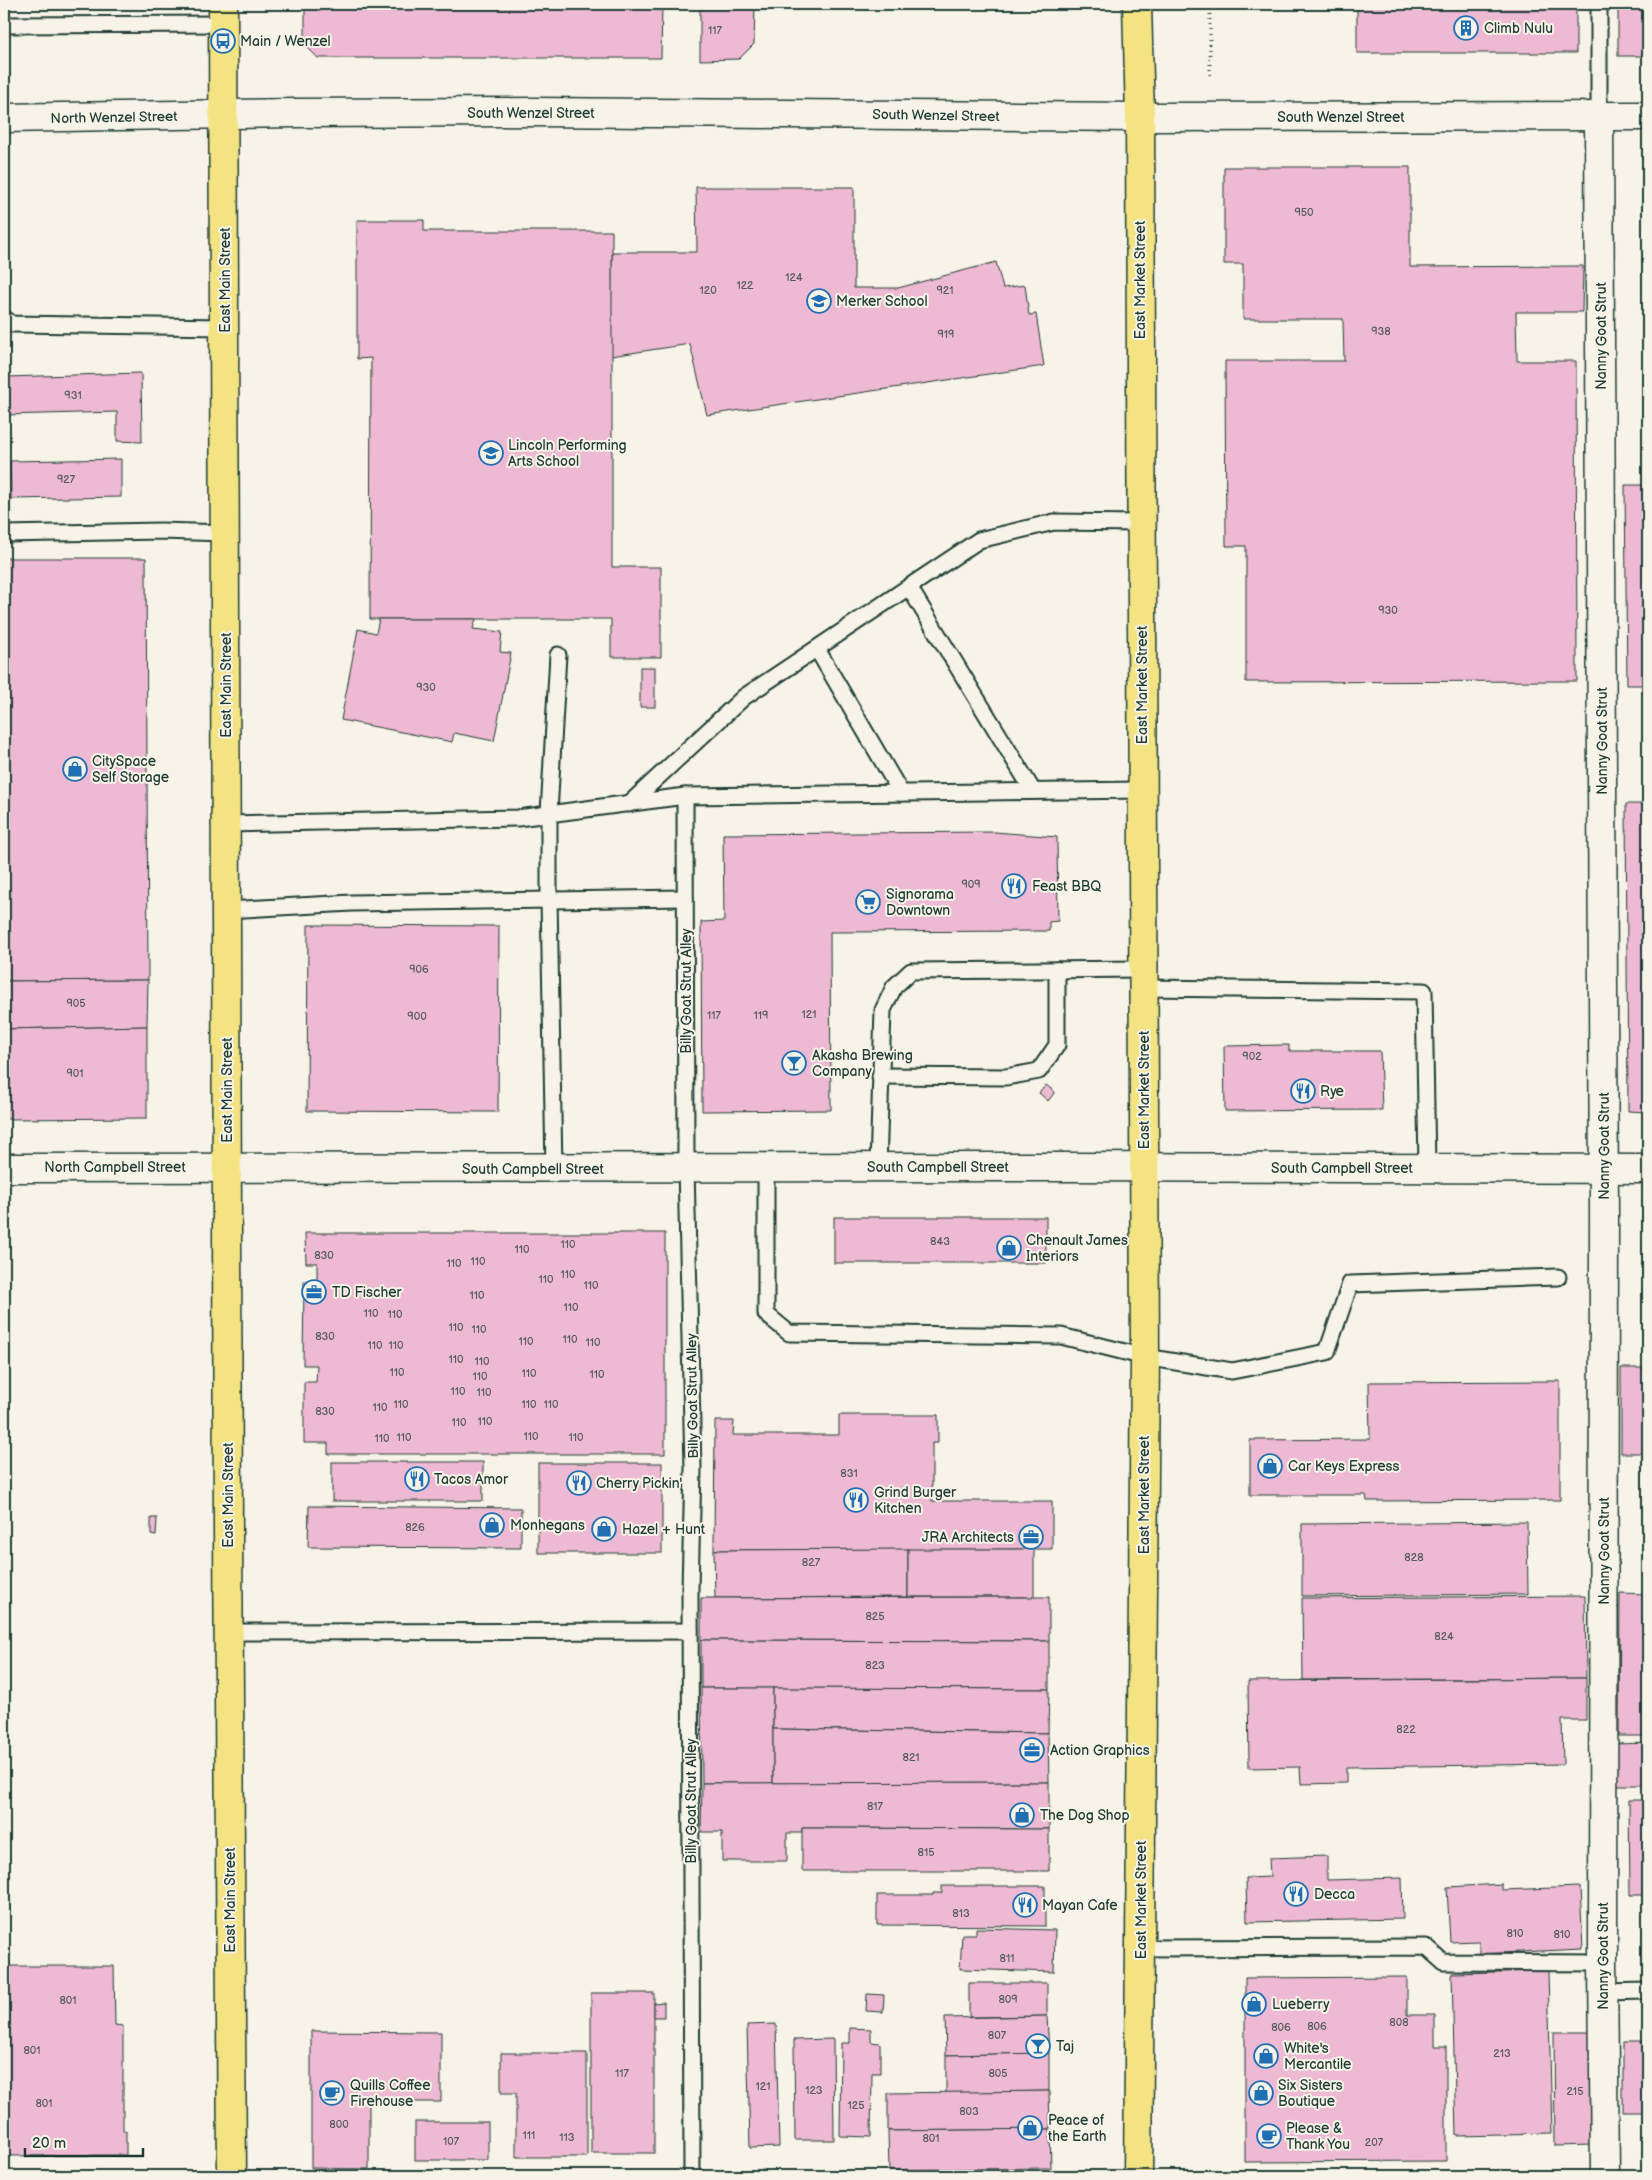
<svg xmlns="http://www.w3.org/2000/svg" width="1652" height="2180" viewBox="0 0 1652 2180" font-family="'Balsamiq Sans',sans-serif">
<rect width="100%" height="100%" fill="#f7f3e8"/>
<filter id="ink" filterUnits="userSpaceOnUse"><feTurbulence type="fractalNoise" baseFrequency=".02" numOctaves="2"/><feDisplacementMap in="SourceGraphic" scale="10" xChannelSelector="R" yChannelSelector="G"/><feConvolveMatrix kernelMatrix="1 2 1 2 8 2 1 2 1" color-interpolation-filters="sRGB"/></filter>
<g filter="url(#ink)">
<!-- building -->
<g fill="#eeb9d3" stroke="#1f3d34">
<polygon points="305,4 662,4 661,58 318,58 305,45"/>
<polygon points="700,4 755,4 754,44 739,59 700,60"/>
<rect x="1357" y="4" width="219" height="49"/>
<rect x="1618" y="4" width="30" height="52"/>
<polygon points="1224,167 1410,167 1410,267 1583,266 1582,312 1516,312 1517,361 1576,361 1577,681 1246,682 1246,546 1226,546 1225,361 1344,361 1343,319 1243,319 1243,264 1224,264"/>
<polygon points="696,187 854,187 854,288 898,288 996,262 1003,288 1025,285 1029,315 1036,314 1044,366 707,415 690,344 611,356 612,252 697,252"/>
<polygon points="357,220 424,220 424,231 612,231 612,567 661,567 661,657 611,657 611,619 370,619 371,358 357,359"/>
<polygon points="141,373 142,442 117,441 117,412 5,415 6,377"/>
<polygon points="121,459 121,497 11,499 10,461"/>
<polygon points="1625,485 1648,485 1648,685 1627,685"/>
<polygon points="4,558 146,558 148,980 4,981"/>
<polygon points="379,619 476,619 473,629 502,632 500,652 511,653 494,741 454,733 452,742 341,720 358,629 376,633"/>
<rect x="640" y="667" width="15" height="40"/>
<polygon points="1626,804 1648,804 1648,1112 1628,1111"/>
<polygon points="995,832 1057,837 1058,921 1049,922 1049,931 830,932 831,1110 702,1111 701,922 724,921 723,834"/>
<polygon points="308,925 499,926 498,1112 307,1111"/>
<polygon points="148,980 147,1026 4,1029 4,981"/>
<polygon points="147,1026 147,1118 4,1119 4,1029"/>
<polygon points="1289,1045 1289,1051 1380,1051 1382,1110 1225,1111 1224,1046"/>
<polygon points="1046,1085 1055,1092 1048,1101 1039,1093"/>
<rect x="834" y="1217" width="212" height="46"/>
<polygon points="305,1233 665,1233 665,1454 328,1454 328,1443 304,1443 304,1382 316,1382 317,1365 303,1365 304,1281 317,1281 317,1263 306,1263"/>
<rect x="1621" y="1368" width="27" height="85"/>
<polygon points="1560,1381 1560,1500 1367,1501 1366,1495 1250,1495 1250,1440 1370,1439 1369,1382"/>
<polygon points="839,1415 938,1415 938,1443 932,1443 932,1501 1052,1501 1052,1549 714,1550 715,1421 734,1421 733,1435 839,1435"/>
<rect x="332" y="1462" width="151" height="39"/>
<rect x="538" y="1463" width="124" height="90"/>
<polygon points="309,1506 521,1508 521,1548 308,1547"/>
<polygon points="151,1518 157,1518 156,1536 151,1535"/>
<polygon points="1527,1522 1528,1594 1302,1596 1302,1524"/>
<polygon points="908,1549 908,1597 715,1598 714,1550"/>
<rect x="908" y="1549" width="126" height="48"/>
<polygon points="1620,1593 1648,1594 1648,1736 1619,1736"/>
<polygon points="1585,1596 1586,1678 1303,1680 1302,1598"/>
<polygon points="1034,1597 1049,1597 1049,1641 701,1640 701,1598"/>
<polygon points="701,1640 1049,1641 1049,1689 701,1688"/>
<polygon points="1586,1678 1586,1720 1562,1720 1563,1764 1346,1767 1346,1783 1301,1784 1300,1767 1249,1768 1248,1681"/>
<polygon points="701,1688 773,1688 773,1783 702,1783"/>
<polygon points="773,1688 1049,1689 1048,1733 773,1729"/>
<polygon points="773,1729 1048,1733 1049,1782 773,1783"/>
<polygon points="1648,1743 1648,1785 1615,1785 1615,1744"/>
<polygon points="1049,1782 1049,1829 802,1828 802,1833 787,1833 787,1861 722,1861 722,1832 701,1832 702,1783"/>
<polygon points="1629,1800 1648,1800 1648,1895 1630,1895"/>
<polygon points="802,1828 1049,1829 1049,1871 802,1871"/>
<polygon points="1327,1856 1327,1880 1402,1878 1403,1919 1247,1922 1246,1878 1270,1877 1269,1858"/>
<polygon points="1502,1884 1502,1890 1580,1887 1583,1949 1479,1954 1479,1941 1450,1942 1447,1887"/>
<polygon points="942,1886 1045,1886 1045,1926 877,1925 877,1895 933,1895 933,1893 942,1893"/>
<polygon points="976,1928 1055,1930 1054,1972 960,1969 962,1934 976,1934"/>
<polygon points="4,1966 114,1966 115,2025 123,2026 123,2131 126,2131 126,2155 4,2156"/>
<polygon points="1548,1971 1552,2134 1456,2136 1452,1973"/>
<polygon points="1407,1977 1407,2015 1435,2015 1435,2046 1446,2046 1446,2161 1245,2162 1245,1978"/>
<polygon points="969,1983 1047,1983 1047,2016 969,2017"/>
<rect x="591" y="1993" width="63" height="160"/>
<polygon points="867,1994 884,1995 883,2012 866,2011"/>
<polygon points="664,2002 664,2017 654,2017 654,2003"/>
<polygon points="1047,2016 1049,2053 946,2055 945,2018"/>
<polygon points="776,2024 779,2147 750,2148 747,2025"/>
<polygon points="850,2028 871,2029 871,2042 880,2043 880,2073 872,2073 871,2137 840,2136 841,2043 850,2043"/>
<polygon points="311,2031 441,2032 441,2102 369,2102 369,2169 311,2168"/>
<polygon points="1554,2032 1595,2032 1595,2145 1555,2146"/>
<polygon points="833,2039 834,2140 795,2140 794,2040"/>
<rect x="1623" y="2042" width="25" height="71"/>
<polygon points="501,2053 587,2053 587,2157 516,2157 516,2093 501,2093"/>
<polygon points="1049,2053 1049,2091 946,2093 946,2055"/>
<polygon points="1049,2091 1050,2129 888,2131 888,2093"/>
<rect x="415" y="2122" width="73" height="38"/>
<polygon points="1050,2129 1051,2168 889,2170 888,2131"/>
</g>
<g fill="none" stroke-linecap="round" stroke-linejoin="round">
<!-- service casing -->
<g stroke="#1f3d34" stroke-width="19">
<g id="service">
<polyline points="4,25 223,24"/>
<polyline points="1599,116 1599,4"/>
<polyline points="4,318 12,324 225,327"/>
<polyline points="4,534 161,531 225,533"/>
<polyline points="909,587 1033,791"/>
<polyline points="817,649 901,793"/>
<polyline points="685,796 686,1167 693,1469 690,1589 692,2176"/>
<polyline points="629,804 744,697 979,540 1054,522 1141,523"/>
<polyline points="227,824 518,818 685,796 1142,790"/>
<polyline points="227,910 352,903 685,898"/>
<polyline points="1143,988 1424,991 1427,1168"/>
<polyline points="880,1076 1006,1077 1039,1071 1057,1045 1057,970"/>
<polyline points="878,1167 883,1010 894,987 911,971 1143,969"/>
<polyline points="766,1168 766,1314 789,1333 1061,1336 1145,1357 1232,1371 1327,1352 1350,1284 1558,1277"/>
<polyline points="554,1169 549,898 549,813 558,655"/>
<polyline points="229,1632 690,1631"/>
<polyline points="1140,1948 1426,1947 1443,1962 1603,1963"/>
<polyline points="1603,1992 1648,1991"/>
</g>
</g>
<!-- minor casing -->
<g stroke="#1f3d34" stroke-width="31">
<g id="minor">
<polyline points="1599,116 1604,1214 1603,1963 1605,2176"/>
<polyline points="4,118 296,113 533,112 1140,117 1648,116"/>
<polyline points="4,1168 1067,1167 1648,1169"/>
</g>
</g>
<!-- primary casing -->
<g stroke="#1f3d34" stroke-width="31">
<g id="primary">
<polyline points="223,4 228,1533 232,2176"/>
<polyline points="1137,4 1140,117 1145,1357 1138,2176"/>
</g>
</g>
<!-- path -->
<polyline stroke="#1f3d34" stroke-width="3" stroke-dasharray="1 4" stroke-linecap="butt" points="1210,4 1210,75"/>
<!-- service -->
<use href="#service" stroke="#f7f3e8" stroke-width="15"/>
<!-- minor -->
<use href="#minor" stroke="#f7f3e8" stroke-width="28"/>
<!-- primary -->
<use href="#primary" stroke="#f4e382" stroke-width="28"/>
</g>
</g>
<!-- icons -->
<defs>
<g id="building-ring" transform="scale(1.25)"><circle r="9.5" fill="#f7f3e8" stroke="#1f6fb2" stroke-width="1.5"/><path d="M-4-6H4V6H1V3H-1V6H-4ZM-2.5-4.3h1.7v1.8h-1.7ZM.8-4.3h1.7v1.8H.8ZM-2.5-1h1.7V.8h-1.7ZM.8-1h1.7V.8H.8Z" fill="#1f6fb2"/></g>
<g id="bus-ring" transform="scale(1.25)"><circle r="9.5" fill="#f7f3e8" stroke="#1f6fb2" stroke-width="1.5"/><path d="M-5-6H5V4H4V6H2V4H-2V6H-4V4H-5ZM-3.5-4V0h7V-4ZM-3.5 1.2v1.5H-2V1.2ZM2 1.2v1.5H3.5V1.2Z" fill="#1f6fb2"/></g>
<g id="school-ring" transform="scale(1.25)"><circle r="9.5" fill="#f7f3e8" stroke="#1f6fb2" stroke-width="1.5"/><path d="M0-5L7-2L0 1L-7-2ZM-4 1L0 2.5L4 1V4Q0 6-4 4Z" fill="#1f6fb2"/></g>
<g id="shop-ring" transform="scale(1.25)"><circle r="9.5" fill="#f7f3e8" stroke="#1f6fb2" stroke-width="1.5"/><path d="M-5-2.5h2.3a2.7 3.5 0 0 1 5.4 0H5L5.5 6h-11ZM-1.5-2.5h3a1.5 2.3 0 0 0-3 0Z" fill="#1f6fb2"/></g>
<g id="restaurant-ring" transform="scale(1.25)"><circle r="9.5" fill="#f7f3e8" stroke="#1f6fb2" stroke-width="1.5"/><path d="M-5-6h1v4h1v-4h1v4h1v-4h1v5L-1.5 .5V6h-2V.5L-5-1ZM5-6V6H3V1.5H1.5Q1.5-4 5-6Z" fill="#1f6fb2"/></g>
<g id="supermarket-ring" transform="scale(1.25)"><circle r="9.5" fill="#f7f3e8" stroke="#1f6fb2" stroke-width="1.5"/><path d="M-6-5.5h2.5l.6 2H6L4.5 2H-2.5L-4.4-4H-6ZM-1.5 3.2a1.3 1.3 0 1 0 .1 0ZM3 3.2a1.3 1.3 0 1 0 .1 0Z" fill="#1f6fb2"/></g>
<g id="bar-ring" transform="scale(1.25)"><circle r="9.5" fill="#f7f3e8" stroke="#1f6fb2" stroke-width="1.5"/><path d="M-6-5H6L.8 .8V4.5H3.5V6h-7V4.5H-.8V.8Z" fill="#1f6fb2"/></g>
<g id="office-ring" transform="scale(1.25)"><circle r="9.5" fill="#f7f3e8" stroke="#1f6fb2" stroke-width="1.5"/><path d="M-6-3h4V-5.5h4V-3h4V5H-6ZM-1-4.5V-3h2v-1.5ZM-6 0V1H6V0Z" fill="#1f6fb2"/></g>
<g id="cafe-ring" transform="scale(1.25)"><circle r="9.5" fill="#f7f3e8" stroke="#1f6fb2" stroke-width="1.5"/><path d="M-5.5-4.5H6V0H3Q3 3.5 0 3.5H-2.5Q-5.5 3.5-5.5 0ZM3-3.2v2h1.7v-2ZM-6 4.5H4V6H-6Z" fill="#1f6fb2"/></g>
</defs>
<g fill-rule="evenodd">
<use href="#building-ring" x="1466" y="28"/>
<use href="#bus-ring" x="223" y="41"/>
<use href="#school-ring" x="819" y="301"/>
<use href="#school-ring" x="491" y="453"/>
<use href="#shop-ring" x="75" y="769"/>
<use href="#restaurant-ring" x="1014" y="886"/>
<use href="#supermarket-ring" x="868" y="902"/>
<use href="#bar-ring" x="794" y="1063"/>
<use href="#restaurant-ring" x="1303" y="1091"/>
<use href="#shop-ring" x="1009" y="1248"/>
<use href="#office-ring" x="314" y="1292"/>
<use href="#shop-ring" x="1270" y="1466"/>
<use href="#restaurant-ring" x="417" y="1479"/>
<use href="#restaurant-ring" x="579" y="1483"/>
<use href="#restaurant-ring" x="856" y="1500"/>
<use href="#shop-ring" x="492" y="1525"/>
<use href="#shop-ring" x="604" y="1529"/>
<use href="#office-ring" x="1031" y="1537"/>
<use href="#office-ring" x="1032" y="1750"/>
<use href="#shop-ring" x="1022" y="1815"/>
<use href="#restaurant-ring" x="1296" y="1894"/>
<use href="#restaurant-ring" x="1025" y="1905"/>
<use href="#shop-ring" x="1254" y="2004"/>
<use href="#bar-ring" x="1038" y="2046"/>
<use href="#shop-ring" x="1266" y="2056"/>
<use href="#cafe-ring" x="332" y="2093"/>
<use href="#shop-ring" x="1261" y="2093"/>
<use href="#shop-ring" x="1030" y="2128"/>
<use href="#cafe-ring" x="1269" y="2136"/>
</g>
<g text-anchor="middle" stroke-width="4" stroke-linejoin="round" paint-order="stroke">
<!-- number labels -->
<g font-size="11" fill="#535c5c">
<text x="715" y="34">117</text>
<text x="1304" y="216">950</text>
<text x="794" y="281">124</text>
<text x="745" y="289">122</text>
<text x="708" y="294">120</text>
<text x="945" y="294">921</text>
<text x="1381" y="335">938</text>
<text x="946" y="338">919</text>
<text x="73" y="399">931</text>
<text x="66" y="483">927</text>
<text x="1388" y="614">930</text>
<text x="426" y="691">930</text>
<text x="971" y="888">909</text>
<text x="419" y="973">906</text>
<text x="76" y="1007">905</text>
<text x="809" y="1018">121</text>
<text x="714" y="1019">117</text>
<text x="761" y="1019">119</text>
<text x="417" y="1020">900</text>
<text x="1252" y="1060">902</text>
<text x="75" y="1077">901</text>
<text x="940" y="1245">843</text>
<text x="568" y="1248">110</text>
<text x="522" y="1253">110</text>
<text x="324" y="1259">830</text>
<text x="478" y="1265">110</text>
<text x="454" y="1267">110</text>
<text x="568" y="1278">110</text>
<text x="546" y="1283">110</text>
<text x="591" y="1289">110</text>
<text x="477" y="1299">110</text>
<text x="571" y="1311">110</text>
<text x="371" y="1317">110</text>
<text x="395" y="1318">110</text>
<text x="456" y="1331">110</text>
<text x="479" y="1333">110</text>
<text x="325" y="1340">830</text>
<text x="570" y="1343">110</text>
<text x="526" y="1345">110</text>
<text x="593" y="1346">110</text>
<text x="375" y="1349">110</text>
<text x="396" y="1349">110</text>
<text x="456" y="1363">110</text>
<text x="482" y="1365">110</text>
<text x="397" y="1376">110</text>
<text x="529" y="1377">110</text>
<text x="597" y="1378">110</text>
<text x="480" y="1380">110</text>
<text x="458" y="1395">110</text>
<text x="484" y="1396">110</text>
<text x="401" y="1408">110</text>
<text x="529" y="1408">110</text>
<text x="551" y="1408">110</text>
<text x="380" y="1411">110</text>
<text x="325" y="1415">830</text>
<text x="485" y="1425">110</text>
<text x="459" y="1426">110</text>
<text x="531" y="1440">110</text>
<text x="404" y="1441">110</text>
<text x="576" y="1441">110</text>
<text x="382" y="1442">110</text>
<text x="849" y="1477">831</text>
<text x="415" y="1531">826</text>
<text x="1414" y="1561">828</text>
<text x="811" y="1566">827</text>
<text x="875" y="1620">825</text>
<text x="1444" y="1640">824</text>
<text x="875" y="1669">823</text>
<text x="1406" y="1733">822</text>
<text x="911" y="1761">821</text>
<text x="875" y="1810">817</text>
<text x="926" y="1856">815</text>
<text x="961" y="1917">813</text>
<text x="1515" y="1937">810</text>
<text x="1562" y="1938">810</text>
<text x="1007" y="1962">811</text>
<text x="1008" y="2003">809</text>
<text x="68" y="2004">801</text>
<text x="1399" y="2026">808</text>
<text x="1317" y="2030">806</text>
<text x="1281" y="2031">806</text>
<text x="997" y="2039">807</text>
<text x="32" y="2054">801</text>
<text x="1502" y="2057">213</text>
<text x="622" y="2077">117</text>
<text x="998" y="2077">805</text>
<text x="763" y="2090">121</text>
<text x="814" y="2094">123</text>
<text x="1575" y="2095">215</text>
<text x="44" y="2107">801</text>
<text x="856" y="2109">125</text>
<text x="969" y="2115">803</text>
<text x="339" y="2128">800</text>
<text x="529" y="2139">111</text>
<text x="567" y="2141">113</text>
<text x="931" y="2142">801</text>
<text x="451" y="2145">107</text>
<text x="1374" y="2146">207</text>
</g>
<!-- poi labels -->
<g font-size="14" fill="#1f3d34" stroke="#f7f3e8" text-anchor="start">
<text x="1484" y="33">Climb Nulu</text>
<text x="240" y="46">Main / Wenzel</text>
<text x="836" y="306">Merker School</text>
<text x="508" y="450">Lincoln Performing<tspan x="508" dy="16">Arts School</tspan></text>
<text x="92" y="766">CitySpace<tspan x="92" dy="16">Self Storage</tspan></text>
<text x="1032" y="891">Feast BBQ</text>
<text x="886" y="899">Signorama<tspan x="886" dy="16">Downtown</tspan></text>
<text x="812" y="1060">Akasha Brewing<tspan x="812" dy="16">Company</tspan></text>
<text x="1320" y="1096">Rye</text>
<text x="1026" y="1245">Chenault James<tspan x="1026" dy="16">Interiors</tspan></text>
<text x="332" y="1297">TD Fischer</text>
<text x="1288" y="1471">Car Keys Express</text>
<text x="434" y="1484">Tacos Amor</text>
<text x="596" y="1488">Cherry Pickin'</text>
<text x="874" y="1497">Grind Burger<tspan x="874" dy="16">Kitchen</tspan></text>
<text x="510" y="1530">Monhegans</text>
<text x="622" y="1534">Hazel + Hunt</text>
<text x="1014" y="1542" text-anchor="end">JRA Architects</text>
<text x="1050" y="1755">Action Graphics</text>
<text x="1040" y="1820">The Dog Shop</text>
<text x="1314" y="1899">Decca</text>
<text x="1042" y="1910">Mayan Cafe</text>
<text x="1272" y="2009">Lueberry</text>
<text x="1056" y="2051">Taj</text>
<text x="1284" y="2053">White's<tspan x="1284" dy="16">Mercantile</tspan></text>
<text x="350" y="2090">Quills Coffee<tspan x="350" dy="16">Firehouse</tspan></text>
<text x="1278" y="2090">Six Sisters<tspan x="1278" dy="16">Boutique</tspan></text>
<text x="1048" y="2125">Peace of<tspan x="1048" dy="16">the Earth</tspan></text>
<text x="1286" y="2133">Please &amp;<tspan x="1286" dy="16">Thank You</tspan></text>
</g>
<!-- street labels -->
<g font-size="14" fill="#1f3d34" stroke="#f7f3e8">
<text x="531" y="118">South Wenzel Street</text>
<text transform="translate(936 115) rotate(1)" y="5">South Wenzel Street</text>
<text transform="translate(114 117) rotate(-1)" y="5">North Wenzel Street</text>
<text x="1341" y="122">South Wenzel Street</text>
<text transform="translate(225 280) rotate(-90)" y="5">East Main Street</text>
<text transform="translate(1140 280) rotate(-90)" y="5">East Market Street</text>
<text transform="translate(1601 336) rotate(-90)" y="5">Nanny Goat Strut</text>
<text transform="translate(226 685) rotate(-90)" y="5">East Main Street</text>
<text transform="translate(1142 685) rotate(-90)" y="5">East Market Street</text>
<text transform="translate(1602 741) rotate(-90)" y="5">Nanny Goat Strut</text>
<text transform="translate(686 991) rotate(-90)" y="5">Billy Goat Strut Alley</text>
<text transform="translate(227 1090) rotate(-90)" y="5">East Main Street</text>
<text transform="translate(1144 1090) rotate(-90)" y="5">East Market Street</text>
<text transform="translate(1604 1146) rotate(-90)" y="5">Nanny Goat Strut</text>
<text x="115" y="1172">North Campbell Street</text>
<text x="938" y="1172">South Campbell Street</text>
<text x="1342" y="1173">South Campbell Street</text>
<text x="533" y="1174">South Campbell Street</text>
<text transform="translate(692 1396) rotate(-91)" y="5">Billy Goat Strut Alley</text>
<text transform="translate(228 1495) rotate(-90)" y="5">East Main Street</text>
<text transform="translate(1144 1495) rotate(-90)" y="5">East Market Street</text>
<text transform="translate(1604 1551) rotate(-90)" y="5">Nanny Goat Strut</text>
<text transform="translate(691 1801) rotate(-90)" y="5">Billy Goat Strut Alley</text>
<text transform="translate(230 1900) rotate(-90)" y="5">East Main Street</text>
<text transform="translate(1141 1900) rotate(-90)" y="5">East Market Street</text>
<text transform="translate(1603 1956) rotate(-90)" y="5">Nanny Goat Strut</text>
</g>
</g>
<!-- margin -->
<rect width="1652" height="2180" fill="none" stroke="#f7f3e8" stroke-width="20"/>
<rect x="10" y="10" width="1632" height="2160" fill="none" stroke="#1f3d34" stroke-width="2" filter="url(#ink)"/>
<!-- scale -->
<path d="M25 2148v8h118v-8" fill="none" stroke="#1f3d34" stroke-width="2.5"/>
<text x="32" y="2148" font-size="15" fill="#1f3d34" stroke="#f7f3e8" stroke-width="4" paint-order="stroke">20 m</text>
</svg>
